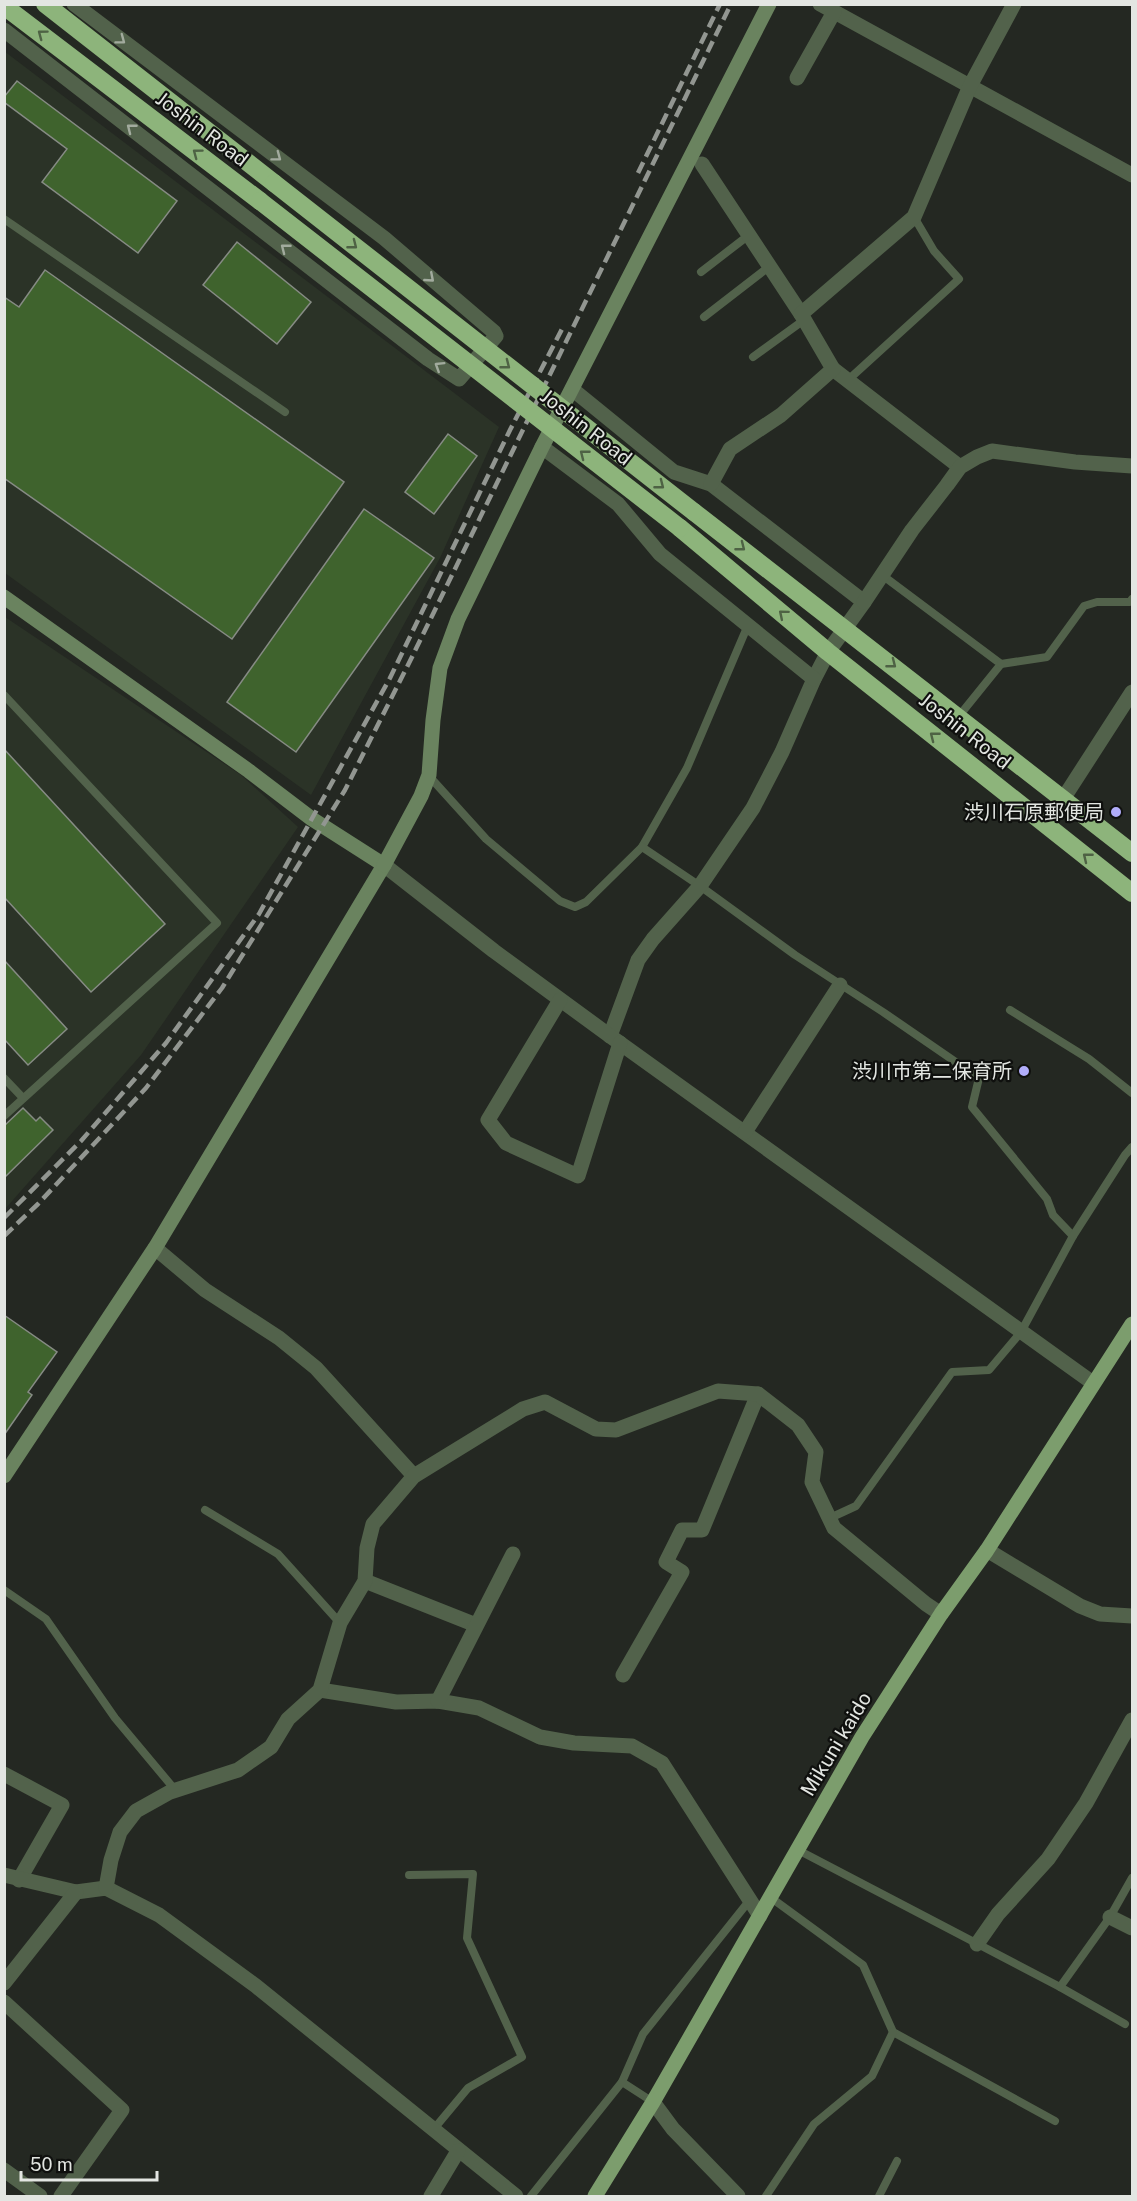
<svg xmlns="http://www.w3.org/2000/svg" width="1137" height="2201" viewBox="0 0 1137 2201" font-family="'Public Sans','Noto Sans JP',sans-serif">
<rect width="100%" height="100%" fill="#242822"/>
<!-- built -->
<g fill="#2b3327">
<polygon points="4,51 499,427 440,558 311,795 5,573"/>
<polygon points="5,617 241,775 298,827 141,1055 5,1209"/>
</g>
<!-- building -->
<g fill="#3f632d" stroke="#868b84" stroke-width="1.5">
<polygon points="17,81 177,201 138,253 42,182 67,149 4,102 4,97"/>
<polygon points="237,242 311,302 277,344 203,285"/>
<polygon points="45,270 344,482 232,639 4,478 4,297 19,307"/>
<polygon points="448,434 477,456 434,514 405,492"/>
<polygon points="364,509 434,558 296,752 227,702"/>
<polygon points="4,749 165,924 91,992 4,897"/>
<polygon points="4,960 67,1029 28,1065 4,1039"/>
<polygon points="23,1108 36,1121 40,1117 53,1130 4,1178 4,1126"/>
<polygon points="4,1315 57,1352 28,1392 32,1395 4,1435"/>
</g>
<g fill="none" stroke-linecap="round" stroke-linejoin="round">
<!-- lane -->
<g stroke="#52624b" stroke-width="8">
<polyline points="4,219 285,412"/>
<polyline points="701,272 749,235"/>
<polyline points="704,317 770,266"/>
<polyline points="753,357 804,320"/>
<polyline points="848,380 959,279 934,251 914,217"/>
<polyline points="882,575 1001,664 959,716"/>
<polyline points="1001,664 1047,657 1084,606 1097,602 1130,602 1132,599"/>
<polyline points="4,695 217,923 4,1116"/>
<polyline points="429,776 486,839 560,901 575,907 586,902 642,847 687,768 748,625"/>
<polyline points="642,847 700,886 795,955 883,1012 979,1078 972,1107 1047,1199 1053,1215 1073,1236 1021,1332 989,1370 952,1372 856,1506 830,1518"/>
<polyline points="1010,1010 1089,1059 1132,1093"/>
<polyline points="4,1078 23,1098"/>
<polyline points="1073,1236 1125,1155 1132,1147"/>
<polyline points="205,1510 278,1554 340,1623"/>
<polyline points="4,1590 46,1619 115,1718 176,1791"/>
<polyline points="798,1850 1060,1987 1125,2024"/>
<polyline points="409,1875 473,1874 467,1938 522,2057 468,2088 433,2130"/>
<polyline points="770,1897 863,1965 893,2032 1055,2121"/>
<polyline points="1060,1987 1110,1917 1132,1878"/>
<polyline points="622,2082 653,2102"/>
<polyline points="531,2196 622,2082 643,2034 749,1901"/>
<polyline points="766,2196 814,2124 872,2076 893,2032"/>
<polyline points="879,2196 897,2161"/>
</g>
<!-- street -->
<g stroke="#52624b" stroke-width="15">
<polyline points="820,4 1132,175"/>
<polyline points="4,30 428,359 459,379 496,336 494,332 384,238 74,4"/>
<polyline points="797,78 834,12"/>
<polyline points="702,164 801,314"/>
<polyline points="833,369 960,467"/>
<polyline points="572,389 674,472 711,484 864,602 828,652 814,679 782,752 753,808 700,886 653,939 638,960 610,1036"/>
<polyline points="542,447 618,504 660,554 814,679"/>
<polyline points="711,484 730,449 781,415 833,369 801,314 914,217 970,86 1014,4"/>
<polyline points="864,602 912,530 947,485 960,467 977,457 992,451 1075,462 1132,466"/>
<polyline points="1063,799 1132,692"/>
<polyline points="384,865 494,951 610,1036 1093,1383"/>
<polyline points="560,1000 488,1120 506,1143 578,1176 620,1043"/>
<polyline points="745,1132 840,985"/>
<polyline points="155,1248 205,1290 279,1338 316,1368 414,1476"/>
<polyline points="987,1550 1080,1606 1100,1614 1132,1616"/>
<polyline points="365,1581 476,1625"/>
<polyline points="623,1675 682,1572 666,1562 682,1530 702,1530 758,1394"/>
<polyline points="320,1690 396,1702 438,1701 479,1708 540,1737 574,1743 632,1746 662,1763 760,1916"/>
<polyline points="438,1701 513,1554"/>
<polyline points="4,1774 62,1805 19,1880"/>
<polyline points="4,1875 76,1892 106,1888 159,1915 256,1986 516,2196"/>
<polyline points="106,1888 111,1860 120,1832 136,1811 170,1792 238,1770 271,1747 288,1719 320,1690 340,1623 365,1581 367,1548 373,1524 414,1476 523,1409 545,1402 596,1429 616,1430 718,1391 758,1394 798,1425 816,1452 812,1482 834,1528 926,1604 941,1614"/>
<polyline points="1110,1917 1132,1928"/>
<polyline points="977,1944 998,1914 1048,1859 1086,1803 1132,1720"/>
<polyline points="4,1983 76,1892"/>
<polyline points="4,2002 122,2110 61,2196"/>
<polyline points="653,2102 673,2129 738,2196"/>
<polyline points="4,2170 40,2196"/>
<polyline points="431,2196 458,2151"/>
</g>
<!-- secondary -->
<g stroke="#6a835f" stroke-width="15">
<polyline points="4,597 249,771 312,819 384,865 155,1248 4,1476"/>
<polyline points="384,865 421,796 429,775 433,720 440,668 458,619 542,447 769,4"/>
</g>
<!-- primary -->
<polyline stroke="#7c9d6d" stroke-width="15" points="595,2196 653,2102 862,1737 941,1614 987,1550 1132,1324"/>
<!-- highway -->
<g stroke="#8db47b" stroke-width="18">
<polyline points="45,4 274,183"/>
<polyline points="4,6 260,201"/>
<polyline points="694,512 1132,853"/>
<polyline points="680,528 828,652 1132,893"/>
</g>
<!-- rail -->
<g stroke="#929691" stroke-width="4.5" stroke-dasharray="12 6" stroke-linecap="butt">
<polyline points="638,173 720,4"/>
<polyline points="4,1218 81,1141 166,1043 259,914 390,678 510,430 562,329"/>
<polyline points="4,1236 38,1204 146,1088 222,988 345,790 410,661 731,4"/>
</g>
<!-- highway-bridge -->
<g stroke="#8db47b" stroke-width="18">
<polyline points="274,183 694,512"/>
<polyline points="260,201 680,528"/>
</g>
</g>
<!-- one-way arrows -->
<defs><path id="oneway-chevron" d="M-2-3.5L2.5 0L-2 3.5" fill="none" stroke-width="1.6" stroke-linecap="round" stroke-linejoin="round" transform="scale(1.5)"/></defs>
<g stroke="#4e6244">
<use href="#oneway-chevron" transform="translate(42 34) rotate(-143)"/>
<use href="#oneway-chevron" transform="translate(197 153) rotate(-143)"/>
<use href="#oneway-chevron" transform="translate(353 245) rotate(38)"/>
<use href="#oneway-chevron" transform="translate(506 365) rotate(38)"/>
<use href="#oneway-chevron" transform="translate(584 454) rotate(-142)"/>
<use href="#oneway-chevron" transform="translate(660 485) rotate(38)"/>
<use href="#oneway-chevron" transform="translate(741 547) rotate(38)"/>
<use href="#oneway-chevron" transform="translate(783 614) rotate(-140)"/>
<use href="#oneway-chevron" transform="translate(892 664) rotate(38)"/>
<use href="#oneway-chevron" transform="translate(934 736) rotate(-142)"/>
<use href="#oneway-chevron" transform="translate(1087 857) rotate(-141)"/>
</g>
<g stroke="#a2ab9e">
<use href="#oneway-chevron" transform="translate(121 40) rotate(37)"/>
<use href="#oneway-chevron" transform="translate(131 128) rotate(-142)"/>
<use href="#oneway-chevron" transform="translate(277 157) rotate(37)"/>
<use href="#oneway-chevron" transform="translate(285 248) rotate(-142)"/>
<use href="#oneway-chevron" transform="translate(430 278) rotate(41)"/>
<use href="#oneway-chevron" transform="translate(439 366) rotate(-148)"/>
</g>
<!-- markers -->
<g fill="#b1adfa" stroke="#0f100e" stroke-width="2">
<circle cx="1116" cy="812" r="6"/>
<circle cx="1024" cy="1071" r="6"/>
</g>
<g text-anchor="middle" stroke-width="4.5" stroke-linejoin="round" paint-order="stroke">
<!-- street labels -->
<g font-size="20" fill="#e3e6e2" stroke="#0f100e">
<text transform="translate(202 129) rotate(37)" y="7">Joshin Road</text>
<text transform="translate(586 427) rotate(38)" y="7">Joshin Road</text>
<text transform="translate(965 731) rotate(38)" y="7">Joshin Road</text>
<text transform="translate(836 1744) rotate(-59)" y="7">Mikuni kaido</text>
</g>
<!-- poi labels -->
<g font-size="20" fill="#e3e6e2" stroke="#0f100e" text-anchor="end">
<text x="1104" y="819">渋川石原郵便局</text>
<text x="1012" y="1078">渋川市第二保育所</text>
</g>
</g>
<!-- border -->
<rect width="1137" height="2201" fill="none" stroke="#e3e6e2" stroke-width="12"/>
<!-- scale -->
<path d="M21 2171v9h136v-9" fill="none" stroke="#e3e6e2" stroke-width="3"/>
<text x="30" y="2171" font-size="18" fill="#e3e6e2" stroke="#0f100e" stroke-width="4.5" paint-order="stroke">50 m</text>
</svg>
